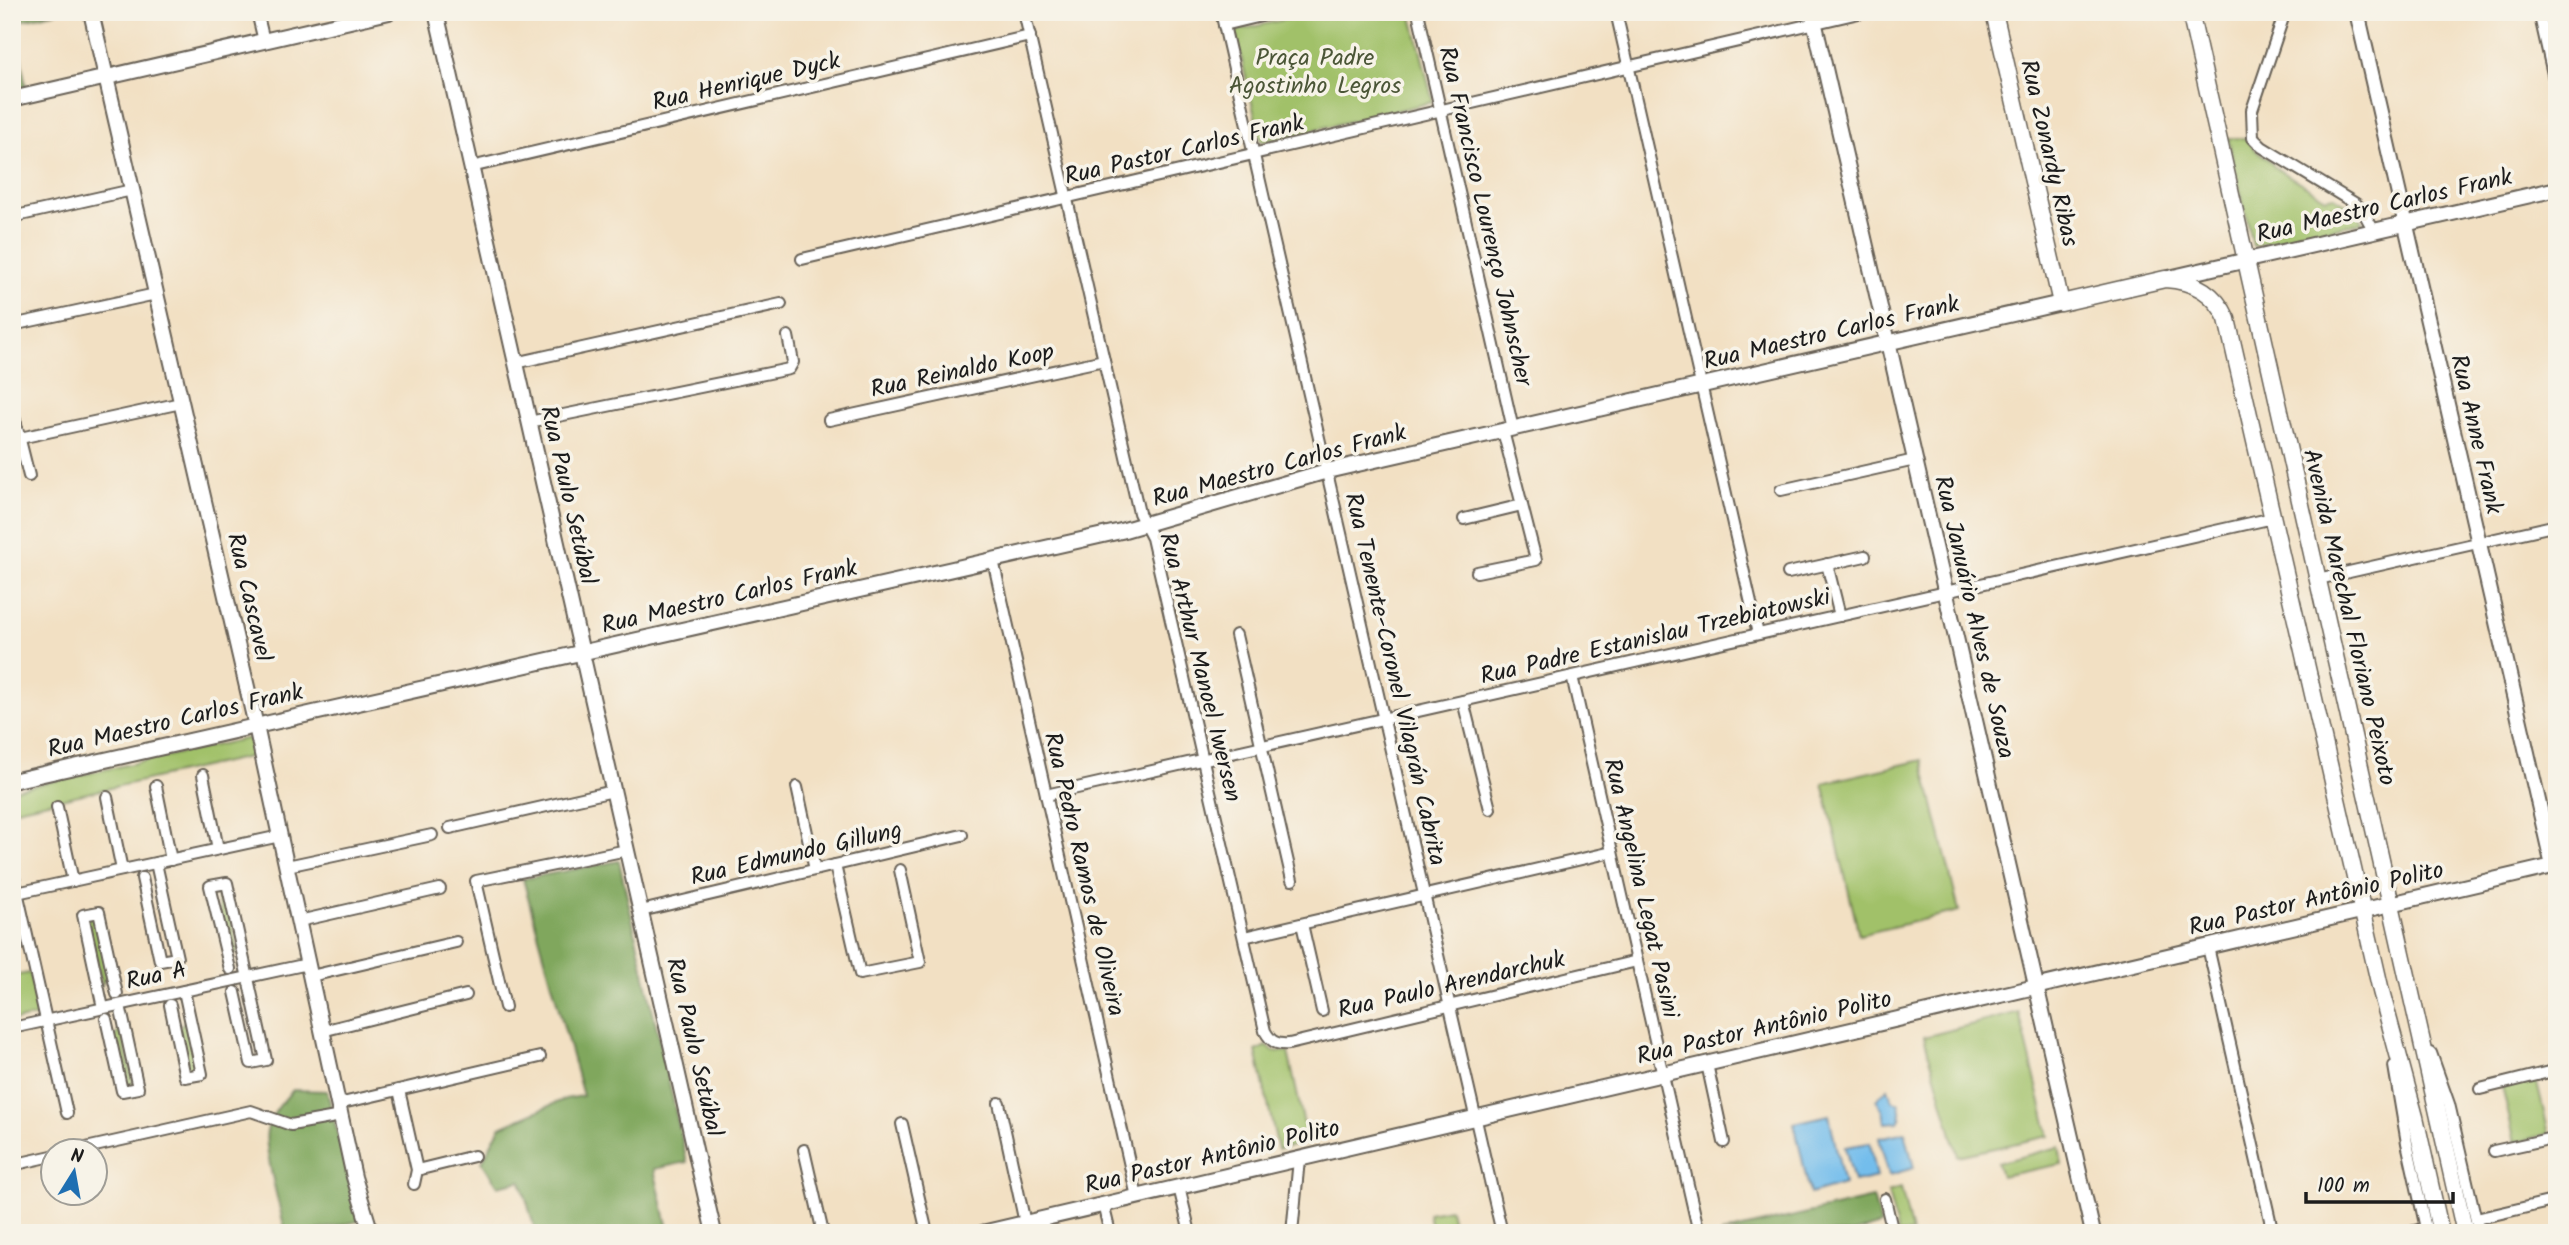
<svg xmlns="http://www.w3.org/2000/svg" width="2569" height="1245" viewBox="0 0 2569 1245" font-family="Kalam,sans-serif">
<rect width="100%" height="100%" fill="#f7f3e8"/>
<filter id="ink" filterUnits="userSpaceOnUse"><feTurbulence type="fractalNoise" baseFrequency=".0143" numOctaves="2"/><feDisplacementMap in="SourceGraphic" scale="14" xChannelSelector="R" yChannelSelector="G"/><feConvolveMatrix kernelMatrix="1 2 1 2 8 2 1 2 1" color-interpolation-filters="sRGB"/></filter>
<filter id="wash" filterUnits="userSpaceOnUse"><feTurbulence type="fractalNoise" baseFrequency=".00686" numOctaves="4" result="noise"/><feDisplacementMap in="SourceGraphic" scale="28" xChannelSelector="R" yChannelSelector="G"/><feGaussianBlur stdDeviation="1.57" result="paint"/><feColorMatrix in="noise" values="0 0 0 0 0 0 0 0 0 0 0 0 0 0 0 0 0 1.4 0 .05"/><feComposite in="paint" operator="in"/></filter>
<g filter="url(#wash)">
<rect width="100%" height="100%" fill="#f2e0c3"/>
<!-- green -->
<g fill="#a1c169" stroke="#5e6e42" stroke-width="2">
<polygon points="1317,12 1411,12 1433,102 1261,142 1235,31"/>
<path d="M2228,138H2247C2253,154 2268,154 2274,167L2326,198L2333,196L2352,208L2363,222L2253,246Z"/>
<polygon points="249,738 253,756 12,810 12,790"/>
<polygon points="1922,760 1959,911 1859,935 1823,783"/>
<polygon points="224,887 239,954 228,949 215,889"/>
<polygon points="97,915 109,972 102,985 87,917"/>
<polygon points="30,973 39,1016 12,1021 12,976"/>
<polygon points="2019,1012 2049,1136 1958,1156 1924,1037"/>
<polygon points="187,1019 198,1071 188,1073 178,1028"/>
<polygon points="121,1028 134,1086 124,1088 113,1040"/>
<polygon points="1266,1046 1274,1051 1288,1052 1308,1143 1278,1149 1256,1051"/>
<polygon points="2536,1079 2549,1134 2515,1142 2502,1087"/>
<polygon points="2059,1147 2062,1164 2001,1176 1997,1163"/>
<polygon points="1901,1188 1912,1233 1898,1233 1888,1192"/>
<polygon points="1450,1209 1455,1233 1432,1233 1428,1213"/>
</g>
<!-- forest -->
<g fill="#80a75d" stroke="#4e623c" stroke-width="2">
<polygon points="12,12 57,12 15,22 26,87 12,90"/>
<polygon points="619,861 687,1162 654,1169 669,1233 536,1233 521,1181 498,1186 482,1162 500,1127 565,1099 583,1096 523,879"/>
<path d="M293,1090L327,1091L359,1221L305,1233H269L285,1229C280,1210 263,1147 267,1131C270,1115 283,1101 293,1090Z"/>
<polygon points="1873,1198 1881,1225 1853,1233 1721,1233"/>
</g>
<!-- water -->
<g fill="#73bdec" stroke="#486c84" stroke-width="2">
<polygon points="1888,1088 1892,1100 1899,1104 1901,1117 1898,1122 1885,1123 1883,1110 1876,1100"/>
<polygon points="1829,1115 1844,1184 1810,1194 1794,1123"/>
<polygon points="1905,1132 1914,1168 1889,1175 1879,1138"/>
<polygon points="1870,1143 1877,1177 1854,1182 1845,1147"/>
</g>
</g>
<g filter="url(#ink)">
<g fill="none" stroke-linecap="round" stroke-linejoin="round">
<!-- street casing -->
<g stroke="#676156" stroke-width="14">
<g id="street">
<polyline points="257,12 264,41"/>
<path d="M1024,12L1139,513L1152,538L1265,1031C1271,1042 1277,1045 1289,1044L1637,961"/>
<polyline points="1221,12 1502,1233"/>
<polyline points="1418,12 1513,429"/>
<polyline points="1616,12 1758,634"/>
<polyline points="2285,12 2252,110 2253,138 2262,147 2356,204 2363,211 2374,231"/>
<polyline points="2539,12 2557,92"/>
<polyline points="1224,25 1278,12"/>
<polyline points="471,167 1030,36"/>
<polyline points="12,217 132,190"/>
<polyline points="802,259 1863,12"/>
<polyline points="12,325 156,294"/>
<polyline points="515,363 781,304"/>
<polyline points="12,408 29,476"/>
<polyline points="829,420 1104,360"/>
<polyline points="529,422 789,369 793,362 788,336"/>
<polyline points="20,438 181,403"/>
<polyline points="1781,490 1915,460"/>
<polyline points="1464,519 1522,505"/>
<polyline points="993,560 1137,1197"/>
<polyline points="1827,564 1840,616"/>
<polyline points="1477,572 1536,560 1503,431"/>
<polyline points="1788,573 1865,556"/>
<polyline points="2318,579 2557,525"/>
<polyline points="1236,635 1292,880"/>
<polyline points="1572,676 1699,1233"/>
<polyline points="1463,701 1490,809"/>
<polyline points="203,775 218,849"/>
<polyline points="156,786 171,860"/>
<polyline points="797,787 815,870"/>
<polyline points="1046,795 2273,518"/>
<polyline points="107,797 122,870"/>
<polyline points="57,807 73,881"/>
<polyline points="450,828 613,791"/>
<polyline points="835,865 860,974 920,962 900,870"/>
<polyline points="287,866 432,835"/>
<polyline points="12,869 67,1113"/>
<polyline points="142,878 160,961 177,958 156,863"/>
<polyline points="12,894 280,836"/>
<polyline points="641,911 962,835"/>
<polyline points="299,921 440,889"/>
<polyline points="1302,924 1322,1011"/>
<polyline points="1244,937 1612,852"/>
<polyline points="2208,947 2273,1233"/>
<polyline points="230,969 210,886 227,883 266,1060 251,1063 235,992"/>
<polyline points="311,976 456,942"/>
<polyline points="170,1005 185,1077 202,1074 184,991"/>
<polyline points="505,1007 476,881 627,850"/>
<polyline points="103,1008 83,915 99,912 117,994"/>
<polyline points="106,1019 122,1091 138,1088 120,1005"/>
<polyline points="12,1028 308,964"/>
<polyline points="322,1031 466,995"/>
<polyline points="2431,1053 2449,1104 2479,1233"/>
<polyline points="1707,1064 1724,1142"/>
<polyline points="2394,1066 2407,1143 2427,1233"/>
<polyline points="2480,1089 2557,1070"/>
<polyline points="399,1090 417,1170 414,1184"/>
<polyline points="999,1103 1025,1223"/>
<polyline points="338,1104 540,1057"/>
<polyline points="902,1124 927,1233"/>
<polyline points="77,1150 251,1111 291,1125 341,1116"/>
<polyline points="804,1150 823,1233"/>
<polyline points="2494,1151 2557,1137"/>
<polyline points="12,1165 52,1156"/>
<polyline points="417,1170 474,1156"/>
<polyline points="1179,1187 1190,1233"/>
<polyline points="1885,1199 1893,1233"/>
<polyline points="1103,1204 1110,1233"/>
<polyline points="2476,1219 2557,1200"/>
<polyline points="1292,1233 1299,1159"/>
<polyline points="2407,1233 2426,1228"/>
</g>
</g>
<!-- secondary casing -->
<g stroke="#676156" stroke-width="18">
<g id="secondary">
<polyline points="91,12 256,726 354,1177 371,1233"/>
<polyline points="436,12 714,1233"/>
<polyline points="1812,12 2093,1233"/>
<polyline points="12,99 389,12"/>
<polyline points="2169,278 2557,189"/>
<polyline points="12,781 1121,531 1327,471 2061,303"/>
<polyline points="982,1233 2553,866 2357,12"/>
</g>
</g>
<!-- primary casing -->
<g stroke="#676156" stroke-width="19">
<g id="primary">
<path d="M1994,12L2061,303L2165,279C2194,281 2215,292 2227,319L2381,991L2415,1117L2441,1233"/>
<polyline points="2190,12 2465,1233"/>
</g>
</g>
<!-- street -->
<use href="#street" stroke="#fff" stroke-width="10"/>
<!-- secondary -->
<use href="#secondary" stroke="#fff" stroke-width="14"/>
<!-- primary -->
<use href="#primary" stroke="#fff" stroke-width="16"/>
</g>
</g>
<g text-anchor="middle" stroke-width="7" stroke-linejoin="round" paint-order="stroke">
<!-- park labels -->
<g font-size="24" fill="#4b5637" stroke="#f7f3e8">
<text x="1315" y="65">Praça Padre<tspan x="1315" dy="28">Agostinho Legros</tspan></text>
</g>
<!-- street labels -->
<g font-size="24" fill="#1c1c1c" stroke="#f7f3e8">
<text transform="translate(746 81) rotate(-13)" y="8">Rua Henrique Dyck</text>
<text transform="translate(1184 149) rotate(-13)" y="8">Rua Pastor Carlos Frank</text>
<text transform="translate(2050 153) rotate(77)" y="8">Rua Zonardy Ribas</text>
<text transform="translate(2384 205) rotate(-13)" y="8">Rua Maestro Carlos Frank</text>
<text transform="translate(1486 216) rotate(77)" y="8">Rua Francisco Lourenço Johnscher</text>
<text transform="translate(1831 332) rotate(-13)" y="8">Rua Maestro Carlos Frank</text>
<text transform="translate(962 370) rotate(-12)" y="8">Rua Reinaldo Koop</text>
<text transform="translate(2477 434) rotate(77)" y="8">Rua Anne Frank</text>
<text transform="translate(1279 465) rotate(-15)" y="8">Rua Maestro Carlos Frank</text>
<text transform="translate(569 495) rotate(77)" y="8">Rua Paulo Setúbal</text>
<text transform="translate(729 596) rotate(-13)" y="8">Rua Maestro Carlos Frank</text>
<text transform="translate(250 597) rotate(77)" y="8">Rua Cascavel</text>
<text transform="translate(1975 617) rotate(77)" y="8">Rua Januário Alves de Souza</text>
<text transform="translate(2350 617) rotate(77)" y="8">Avenida Marechal Floriano Peixoto</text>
<text transform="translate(1655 636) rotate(-13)" y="8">Rua Padre Estanislau Trzebiatowski</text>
<text transform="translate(1201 667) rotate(76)" y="8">Rua Arthur Manoel Iwersen</text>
<text transform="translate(1396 679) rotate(77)" y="8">Rua Tenente-Coronel Vilagrán Cabrita</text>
<text transform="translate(175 720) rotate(-13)" y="8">Rua Maestro Carlos Frank</text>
<text transform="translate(796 853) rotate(-13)" y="8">Rua Edmundo Gillung</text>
<text transform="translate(1085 874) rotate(77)" y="8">Rua Pedro Ramos de Oliveira</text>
<text transform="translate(1642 888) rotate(77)" y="8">Rua Angelina Legat Pasini</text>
<text transform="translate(2316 898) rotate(-13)" y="8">Rua Pastor Antônio Polito</text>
<text transform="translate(156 975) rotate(-12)" y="8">Rua A</text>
<text transform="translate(1451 984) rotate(-13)" y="8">Rua Paulo Arendarchuk</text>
<text transform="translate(1764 1027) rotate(-13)" y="8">Rua Pastor Antônio Polito</text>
<text transform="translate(695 1047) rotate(77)" y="8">Rua Paulo Setúbal</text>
<text transform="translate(1212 1156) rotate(-13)" y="8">Rua Pastor Antônio Polito</text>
</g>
</g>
<!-- margin -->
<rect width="2569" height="1245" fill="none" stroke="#f7f3e8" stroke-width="42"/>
<!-- north arrow -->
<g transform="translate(74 1172) rotate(11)"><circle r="33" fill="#f7f3e8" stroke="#9f9d96" stroke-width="2"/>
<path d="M0-5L12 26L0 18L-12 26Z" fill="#1f6fb2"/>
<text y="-10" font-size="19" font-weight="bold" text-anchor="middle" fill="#1c1c1c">N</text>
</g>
<!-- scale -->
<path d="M2306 1192v10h147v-10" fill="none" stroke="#1c1c1c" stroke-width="3.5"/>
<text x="2317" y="1192" font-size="21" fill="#1c1c1c" stroke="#f7f3e8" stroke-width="5" paint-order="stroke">100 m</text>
</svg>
